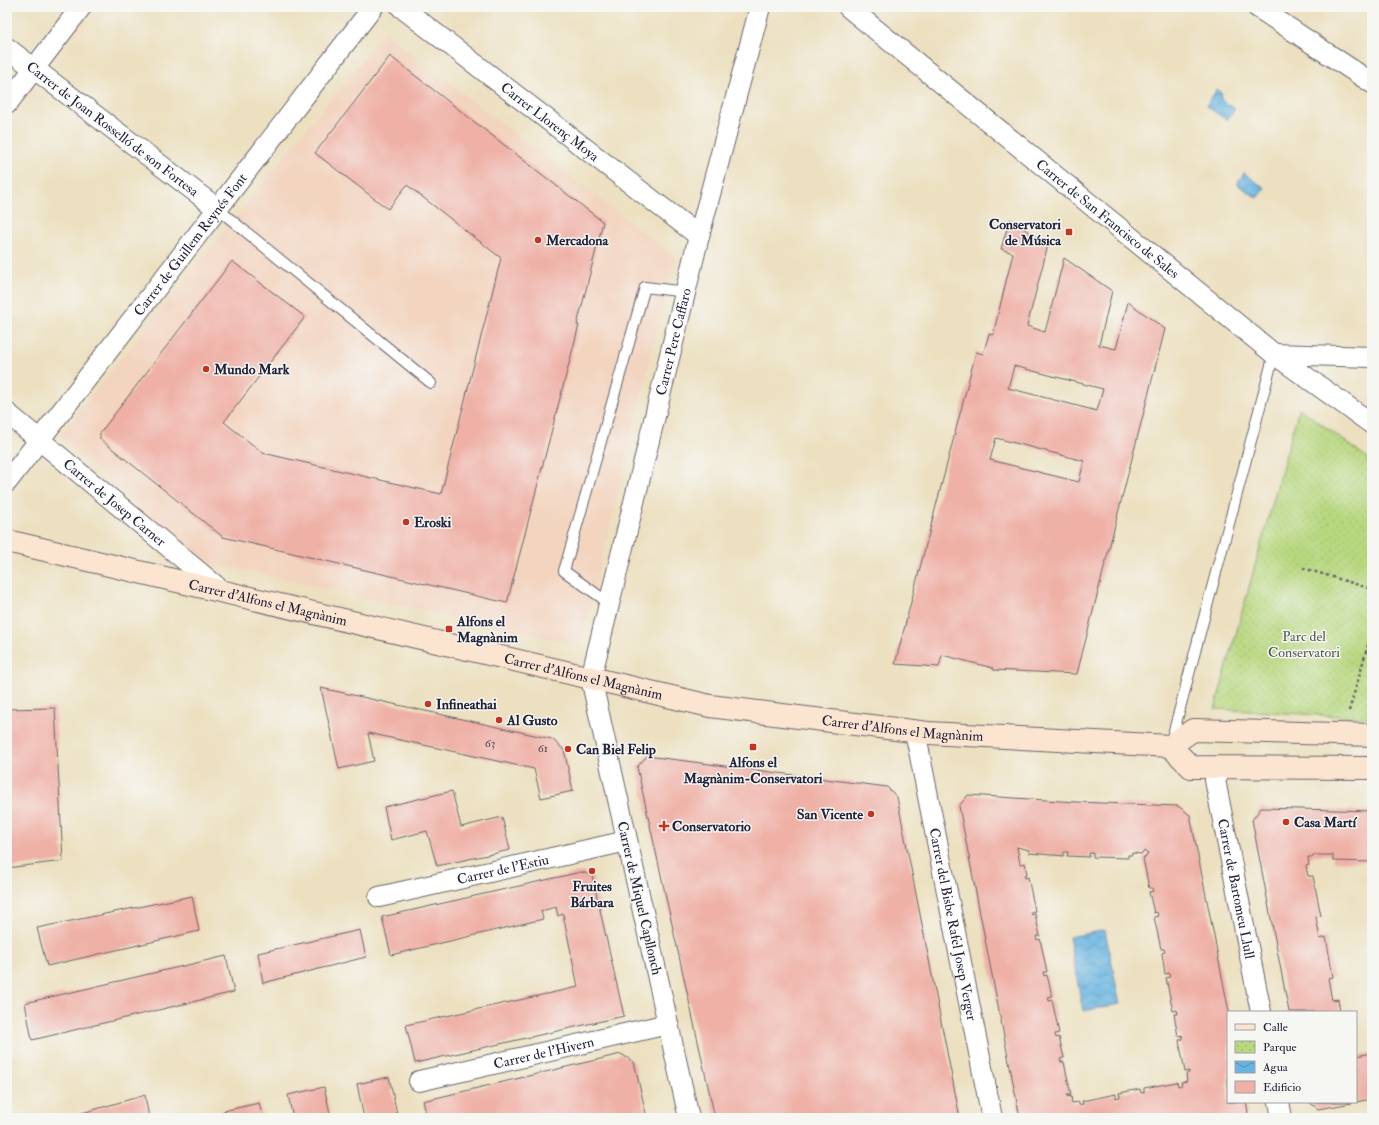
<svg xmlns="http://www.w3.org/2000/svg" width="1379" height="1125" viewBox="0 0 1379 1125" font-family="'IM FELL Double Pica',serif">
<defs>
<pattern id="park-dots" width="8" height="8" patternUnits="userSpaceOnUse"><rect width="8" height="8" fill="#b8d87f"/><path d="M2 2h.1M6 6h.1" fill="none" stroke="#9eb96f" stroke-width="1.8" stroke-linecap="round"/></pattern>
<pattern id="water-waves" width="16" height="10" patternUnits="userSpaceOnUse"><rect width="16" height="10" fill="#68b4e1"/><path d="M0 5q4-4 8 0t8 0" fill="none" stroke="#5592b8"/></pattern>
</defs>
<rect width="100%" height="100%" fill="#f6f6f2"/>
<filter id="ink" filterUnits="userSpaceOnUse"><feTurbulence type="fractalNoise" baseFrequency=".025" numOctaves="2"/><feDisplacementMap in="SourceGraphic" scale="8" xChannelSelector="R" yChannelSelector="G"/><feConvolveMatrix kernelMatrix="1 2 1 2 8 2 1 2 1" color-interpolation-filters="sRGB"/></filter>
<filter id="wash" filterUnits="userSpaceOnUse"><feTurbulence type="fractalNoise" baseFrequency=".012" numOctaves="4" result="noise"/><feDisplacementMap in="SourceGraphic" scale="16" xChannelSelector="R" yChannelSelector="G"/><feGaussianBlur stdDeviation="0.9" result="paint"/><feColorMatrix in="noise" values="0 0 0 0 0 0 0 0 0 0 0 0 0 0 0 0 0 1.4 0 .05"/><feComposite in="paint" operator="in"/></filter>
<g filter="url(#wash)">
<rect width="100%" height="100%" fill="#ece0c0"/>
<!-- built -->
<polygon fill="#f3d4bf" points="384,33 675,257 581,645 202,561 59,436"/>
<!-- park -->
<polygon fill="url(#park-dots)" stroke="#6d7d5d" points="1299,408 1372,461 1372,718 1215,709"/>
<!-- water -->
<g fill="url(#water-waves)" stroke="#456b8e">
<polygon points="1217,89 1222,94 1220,98 1235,109 1227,120 1206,106"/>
<polygon points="1244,173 1265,188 1257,198 1237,184"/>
<polygon points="1105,930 1120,1004 1083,1011 1069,937"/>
</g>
<g id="blocks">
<!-- building -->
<g fill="#efb0a6" fill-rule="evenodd">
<polygon points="390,56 603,222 577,325 579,325 507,603 223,537 100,439 100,433 232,261 305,317 224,422 263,453 441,494 501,258 407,185 388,209 315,153"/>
<path d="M1010,219L1048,245L1027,326L1045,332L1064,258L1112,291L1099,345L1116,349L1128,302L1165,329L1077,674L993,670V668L942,655L939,667L895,664L976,352L983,354L989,334L993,335L1013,253L1001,249ZM1014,366L1103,389L1097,411L1008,388ZM996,438L1084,461L1079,482L990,460Z"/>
<polygon points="321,688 552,739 564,750 573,791 541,798 534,769 368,733 374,761 339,769"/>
<polygon points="55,708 63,861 7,868 7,709"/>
<polygon points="647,756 887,787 897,797 960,1118 715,1118 637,767"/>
<polygon points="452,791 461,827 502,817 510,850 437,866 427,831 391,840 384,807"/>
<path d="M968,795L1076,802L1178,806L1190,815L1229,1012L1228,1102H1246L1248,1112L1245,1118H1020L959,806ZM1017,847L1029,850V853L1064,856V852H1068L1067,856L1089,857V853H1093V857L1128,858V855H1132V853L1142,854L1144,851L1148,854L1146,857L1143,858L1149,888H1152L1153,891L1149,892L1154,913L1157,912L1158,916L1154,917L1161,949H1164L1165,952L1162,953L1165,974L1169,973L1170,977L1166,978L1173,1011L1177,1010L1178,1014H1174L1178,1036L1182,1035L1183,1039L1179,1040L1185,1072L1189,1071V1073L1186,1074L1187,1081L1181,1082L1182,1085L1178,1086L1177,1082L1144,1088V1092L1141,1093L1140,1089L1119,1093L1120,1097L1116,1098V1094L1082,1101L1083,1104L1079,1105V1102L1072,1103L1071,1096L1068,1097L1067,1095H1071L1064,1062H1061L1060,1059L1064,1058L1059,1037L1056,1038L1055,1034L1059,1033L1052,1000L1049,1001L1048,997L1052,996L1047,975L1044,976L1043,972H1047L1040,939L1037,940L1036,936H1040L1035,914L1032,915L1031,912L1035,911L1028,877L1025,878L1024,875L1027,874L1025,863L1020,864Z"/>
<polygon points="1261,808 1372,811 1372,862 1333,861 1333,855 1313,855 1313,857 1308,857 1309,865 1306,866 1308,876 1313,876 1321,916 1316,917 1320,939 1326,937 1333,977 1328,978 1332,1000 1338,999 1340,1012 1289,1012 1252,820"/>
<polygon points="581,872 592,875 624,1016 415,1063 406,1025 578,987 563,914 558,916 556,907 541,911 543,919 391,955 382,917"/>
<polygon points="192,896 199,931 47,966 37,928"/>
<polygon points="360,930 366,957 263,983 258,953"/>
<polygon points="226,956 234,992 32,1040 25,1003"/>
<polygon points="1372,1053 1372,1099 1356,1102 1356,1056"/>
<polygon points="621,1054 634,1062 647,1118 427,1118 423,1101"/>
<polygon points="389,1077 398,1118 364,1118 357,1084"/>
<polygon points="324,1087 331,1118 293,1118 288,1095"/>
<polygon points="145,1095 149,1118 65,1118"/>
<polygon points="1309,1102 1352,1102 1352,1103 1318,1109"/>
<polygon points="259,1103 263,1118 225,1118 223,1111"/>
</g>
</g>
</g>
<g filter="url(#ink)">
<use href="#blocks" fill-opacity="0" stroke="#69646a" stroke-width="1"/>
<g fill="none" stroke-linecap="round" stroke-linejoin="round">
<!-- lane casing -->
<g stroke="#69646a" stroke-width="12">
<g id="lane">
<polyline points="218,209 431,383"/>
<polyline points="609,603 564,571 645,287 686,292"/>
<polyline points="1171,742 1274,354"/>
</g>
</g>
<!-- street casing -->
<g stroke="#69646a" stroke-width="22">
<g id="street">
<path id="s1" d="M401,7L699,236"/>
<path id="s2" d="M848,7L1274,354L1372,424"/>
<polyline points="1257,7 1372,83"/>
<path id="s3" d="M7,48L218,209"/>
<polyline points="7,104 81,7"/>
<polyline points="1274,354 1372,357"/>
<path id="s4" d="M7,413L222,591"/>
<path id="s5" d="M7,482L373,7"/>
<path id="s6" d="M915,731L992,1118"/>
<path id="s7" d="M1223,767L1215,780L1261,1012"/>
<path id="s8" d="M379,897L627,841"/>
<path id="s9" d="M419,1081L668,1024"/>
<polyline points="1279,1102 1282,1118"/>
<path id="s10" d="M689,1118L591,678L699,236L760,7"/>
</g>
</g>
<!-- secondary casing -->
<g stroke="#69646a" stroke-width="24">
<g id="secondary">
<path id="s11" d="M7,541L710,706L928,733L1170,746L1193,730L1372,735"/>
<polyline points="1170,746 1191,767 1372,768"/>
</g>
</g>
<!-- path -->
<g stroke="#69646a" stroke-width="2.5" stroke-dasharray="3 3" stroke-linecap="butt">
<polyline points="1303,568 1372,589"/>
<polyline points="1349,711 1372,631"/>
</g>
<!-- lane -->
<use href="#lane" stroke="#fff" stroke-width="10"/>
<!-- street -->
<use href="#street" stroke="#fff" stroke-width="20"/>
<!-- secondary -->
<use href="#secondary" stroke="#fce5d0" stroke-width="22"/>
</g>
</g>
<!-- markers -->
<g fill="#c8321e" stroke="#f6f6f2" stroke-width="1.5">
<rect x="1065" y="228" width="8" height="8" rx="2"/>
<circle cx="538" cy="240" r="4"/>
<circle cx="206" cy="369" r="4"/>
<circle cx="406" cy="522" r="4"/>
<rect x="445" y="625" width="8" height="8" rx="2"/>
<circle cx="428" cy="704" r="4"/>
<circle cx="499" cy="720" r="4"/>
<rect x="749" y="743" width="8" height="8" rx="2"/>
<circle cx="568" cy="749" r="4"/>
<circle cx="871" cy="814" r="4"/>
<circle cx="1286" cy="822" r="4"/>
<path d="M662 820h4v4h4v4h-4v4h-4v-4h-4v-4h4z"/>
<circle cx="592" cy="871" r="4"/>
</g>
<g text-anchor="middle" stroke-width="3" stroke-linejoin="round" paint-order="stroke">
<!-- number labels -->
<g font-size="12" fill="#554656">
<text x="490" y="747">63</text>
<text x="543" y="752">61</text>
</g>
<!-- street labels -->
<g font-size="14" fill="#22223b" stroke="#f6f6f2">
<text dy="5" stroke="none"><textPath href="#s1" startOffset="188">Carrer Llorenç Moya</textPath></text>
<text dy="5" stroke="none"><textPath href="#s3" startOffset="133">Carrer de Joan Rosselló de son Fortesa</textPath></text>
<text dy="5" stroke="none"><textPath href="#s2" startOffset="335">Carrer de San Francisco de Sales</textPath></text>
<text dy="5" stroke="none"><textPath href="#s5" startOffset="300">Carrer de Guillem Reynés Font</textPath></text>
<text dy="5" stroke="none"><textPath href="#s10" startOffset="797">Carrer Pere Caffaro</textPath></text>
<text dy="5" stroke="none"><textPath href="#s4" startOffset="140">Carrer de Josep Carner</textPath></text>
<text dy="5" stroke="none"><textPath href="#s11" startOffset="268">Carrer d'Alfons el Magnànim</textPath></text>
<text dy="5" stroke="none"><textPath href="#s11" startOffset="592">Carrer d'Alfons el Magnànim</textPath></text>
<text dy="5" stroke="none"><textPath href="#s11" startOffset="916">Carrer d'Alfons el Magnànim</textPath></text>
<text dy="5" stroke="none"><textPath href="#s8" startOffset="127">Carrer de l'Estiu</textPath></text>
<text dy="5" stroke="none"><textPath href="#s7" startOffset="126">Carrer de Bartomeu Llull</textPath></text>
<text transform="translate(640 898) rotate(77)" y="5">Carrer de Miquel Capllonch</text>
<text dy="5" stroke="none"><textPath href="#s6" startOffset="197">Carrer del Bisbe Rafel Josep Verger</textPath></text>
<text dy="5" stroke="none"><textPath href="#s9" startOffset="128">Carrer de l'Hivern</textPath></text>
</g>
<!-- poi labels -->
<g font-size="14" font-weight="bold" fill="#22223b" stroke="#f6f6f2" text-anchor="start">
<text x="1061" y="229" text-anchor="end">Conservatori<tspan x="1061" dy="16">de Música</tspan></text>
<text x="546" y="245">Mercadona</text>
<text x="214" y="374">Mundo Mark</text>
<text x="414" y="527">Eroski</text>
<text x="457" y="626">Alfons el<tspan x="457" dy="16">Magnànim</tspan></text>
<text x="436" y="709">Infineathai</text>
<text x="507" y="725">Al Gusto</text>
<text x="576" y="754">Can Biel Felip</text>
<text x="753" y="767" text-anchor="middle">Alfons el<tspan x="753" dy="16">Magnànim-Conservatori</tspan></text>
<text x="863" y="819" text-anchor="end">San Vicente</text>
<text x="1294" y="827">Casa Martí</text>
<text x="672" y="831">Conservatorio</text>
<text x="592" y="891" text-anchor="middle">Fruites<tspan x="592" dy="16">Bárbara</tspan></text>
</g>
<!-- park labels -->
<g font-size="14" fill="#4f594f" stroke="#f6f6f2">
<text x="1304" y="641">Parc del<tspan x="1304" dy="16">Conservatori</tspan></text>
</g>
</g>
<!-- margin -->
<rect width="1379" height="1125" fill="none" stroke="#f6f6f2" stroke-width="24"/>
<!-- legend -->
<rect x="1227" y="1011" width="130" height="92" fill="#f6f6f2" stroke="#a1a1a9"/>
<rect x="1235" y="1024" width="20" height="6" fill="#fce5d0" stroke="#a1a1a9"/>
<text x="1263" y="1031" font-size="12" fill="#22223b">Calle</text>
<rect x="1235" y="1041" width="20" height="12" fill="url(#park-dots)" stroke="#a1a1a9"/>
<text x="1263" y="1051" font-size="12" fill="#22223b">Parque</text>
<rect x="1235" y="1061" width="20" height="12" fill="url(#water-waves)" stroke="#a1a1a9"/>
<text x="1263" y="1071" font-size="12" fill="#22223b">Agua</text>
<rect x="1235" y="1081" width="20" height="12" fill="#efb0a6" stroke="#a1a1a9"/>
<text x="1263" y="1091" font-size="12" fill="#22223b">Edificio</text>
</svg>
